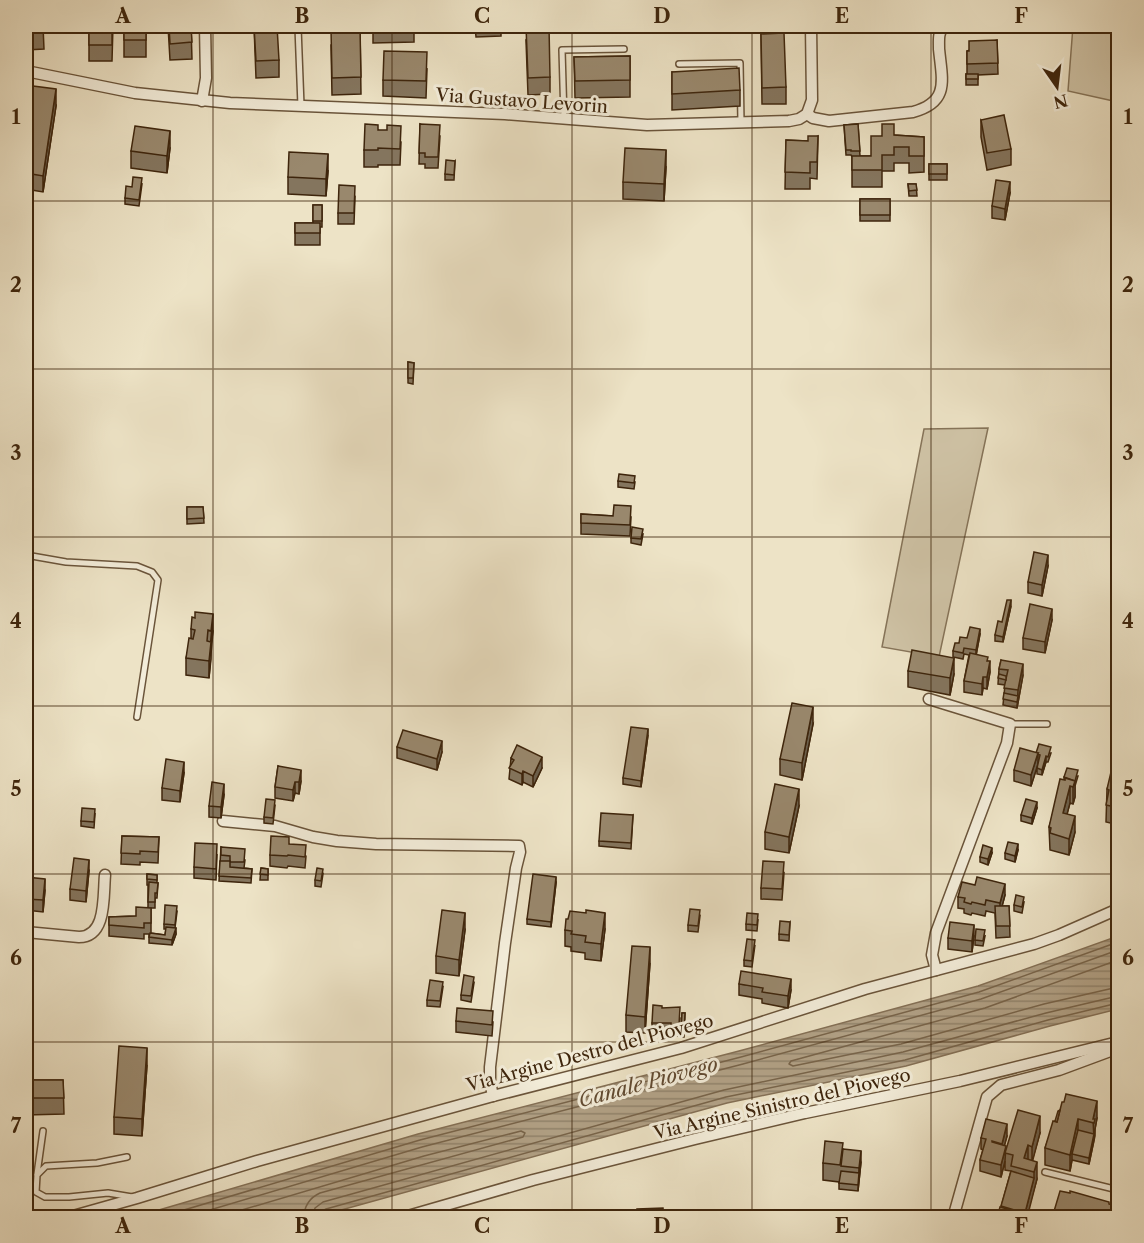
<svg xmlns="http://www.w3.org/2000/svg" width="1144" height="1243" viewBox="0 0 1144 1243" font-family="'Libre Caslon Text',serif">
<defs>
<pattern id="water-rules" width="6" height="5" patternUnits="userSpaceOnUse" patternTransform="scale(1.5)"><rect width="6" height="5" fill="#b2a287"/><path d="M0 2.5h6" fill="none" stroke="#92846d"/></pattern>
</defs>
<rect width="100%" height="100%" fill="#ede3c6"/>
<filter id="stains"><feTurbulence type="fractalNoise" baseFrequency=".00333" numOctaves="4"/><feColorMatrix values="0 0 0 0 .2 0 0 0 0 .09 0 0 0 0 .02 0 0 0 .5 -.17"/></filter>
<radialGradient id="worn" r=".72"><stop offset=".6" stop-color="#630" stop-opacity="0"/><stop offset="1" stop-color="#630" stop-opacity=".3"/></radialGradient>
<!-- green -->
<g fill="#cfc3a6" stroke="#867459" stroke-width="1.5">
<polygon points="1073,26 1118,26 1118,102 1068,91"/>
<polygon points="988,428 939,657 882,647 924,429"/>
</g>
<!-- water -->
<polygon fill="url(#water-rules)" stroke="#847056" stroke-width="1.5" points="1118,936 1118,1009 1050,1026 906,1066 727,1103 316,1217 135,1217 418,1134 739,1051 978,986"/>
<g fill="none" stroke-linecap="round" stroke-linejoin="round">
<!-- shore -->
<g stroke="#78644a" stroke-width="1.5">
<polyline points="1118,960 985,1008 791,1061 789,1064 793,1066 901,1044 1044,1004 1118,987"/>
<polyline points="157,1218 420,1140 741,1057 979,992 1118,942"/>
<polyline points="183,1218 422,1147 743,1064 981,999 1118,950"/>
<path d="M215,1218L424,1156L521,1131L525,1133L523,1137L320,1193C309,1198 304,1206 304,1218"/>
<polyline points="313,1218 315,1208 323,1202 724,1090 903,1052 1046,1013 1118,996"/>
<polyline points="320,1218 321,1212 326,1209 726,1097 905,1060 1048,1020 1118,1003"/>
</g>
<!-- service casing -->
<g stroke="#6a543a" stroke-width="8">
<g id="service">
<polyline points="298,27 301,106"/>
<polyline points="679,64 740,63 741,123"/>
<polyline points="564,119 562,50 624,49"/>
<polyline points="26,555 66,562 137,566 152,572 158,580 137,717"/>
<polyline points="1010,724 1047,724"/>
<polyline points="127,1157 97,1163 46,1166 37,1175 36,1192 45,1197 69,1197 108,1193 132,1197"/>
<polyline points="1045,1172 1118,1190"/>
<polyline points="37,1174 43,1131"/>
<polyline points="26,1215 69,1213"/>
</g>
</g>
<!-- minor casing -->
<g stroke="#6a543a" stroke-width="13">
<g id="minor">
<polyline points="26,71 135,93 230,103 505,114 647,125 789,121 799,119 807,114"/>
<polyline points="202,101 206,78 205,26"/>
<path d="M807,114L813,118L829,121L913,112C950,102 942,80 939,49C939,40 938,34 943,26"/>
<polyline points="807,114 812,100 811,26"/>
<polyline points="929,699 1010,724 1007,743 936,933 932,955 936,970"/>
<polyline points="223,821 275,826 313,837 337,841 376,844 519,846 520,852 516,868 505,943 490,1067 490,1082 493,1096"/>
<path d="M26,932L79,937C107,937 103,896 105,875"/>
<polyline points="66,1218 137,1198 257,1161 493,1096 681,1048 865,989 1034,944 1059,935 1118,909"/>
<polyline points="401,1218 533,1180 695,1139 805,1113 960,1081 1118,1042"/>
<polyline points="953,1218 987,1097 1001,1085 1059,1070 1113,1050"/>
</g>
</g>
<!-- service -->
<use href="#service" stroke="#f3edda" stroke-width="5"/>
<!-- minor -->
<use href="#minor" stroke="#f3edda" stroke-width="10"/>
</g>
<!-- wall -->
<g fill="#84755e" stroke="#3e250c" stroke-width="1.5">
<polygon points="26,26 43,26 44,49 26,50"/>
<polygon points="89,26 113,26 112,61 89,61"/>
<rect x="124" y="26" width="22" height="31"/>
<polygon points="168,26 191,26 192,59 170,60"/>
<polygon points="254,26 279,60 279,77 256,78"/>
<polygon points="373,26 414,26 414,42 373,43"/>
<polygon points="475,26 501,26 501,36 476,37"/>
<polygon points="688,26 712,26 712,28 689,29"/>
<polygon points="742,26 770,26 770,28 742,29"/>
<polygon points="360,28 361,94 332,95 331,45"/>
<polygon points="761,34 786,87 786,104 762,104"/>
<polygon points="997,40 998,74 978,75 978,85 966,85 966,74 967,74 967,51"/>
<polygon points="526,41 550,77 550,94 528,95"/>
<polygon points="630,56 630,97 575,98 574,57"/>
<polygon points="427,69 426,98 383,96 383,80"/>
<polygon points="672,72 740,90 740,106 672,110"/>
<polygon points="56,106 43,192 26,189 26,137"/>
<polygon points="981,120 1011,149 1011,165 987,170 981,137"/>
<polygon points="420,124 440,136 438,168 425,168 425,164 419,164"/>
<polygon points="858,124 860,156 871,156 882,136 894,135 924,137 924,172 909,173 909,163 894,163 894,171 882,171 882,187 852,187 852,157 851,155 846,155 844,125"/>
<polygon points="378,130 401,142 400,165 378,165 378,167 364,167 364,150"/>
<polygon points="818,136 817,179 810,178 810,189 785,189 786,140 808,141"/>
<polygon points="170,148 167,173 131,168 131,151"/>
<polygon points="455,161 454,180 445,180 445,174"/>
<rect x="929" y="164" width="18" height="16"/>
<polygon points="666,167 664,201 623,199 623,182"/>
<polygon points="328,171 326,196 288,194 288,177"/>
<polygon points="142,184 139,206 125,204 125,198 132,187"/>
<polygon points="908,184 916,184 917,196 909,196"/>
<polygon points="1010,193 1005,220 992,218 992,206"/>
<polygon points="355,197 354,224 338,224 338,213"/>
<rect x="860" y="199" width="30" height="22"/>
<polygon points="313,205 322,205 322,227 320,227 320,245 295,245 295,223 313,223"/>
<polygon points="408,362 414,363 413,384 408,383"/>
<polygon points="618,481 635,482 634,489 618,487"/>
<polygon points="187,507 203,507 204,523 187,524"/>
<polygon points="581,514 631,517 630,536 581,534"/>
<polygon points="643,534 641,545 631,543 631,538"/>
<polygon points="1048,566 1042,596 1028,593 1028,582"/>
<polygon points="1011,606 1003,642 995,641 995,635"/>
<polygon points="1052,620 1045,653 1023,649 1023,638"/>
<polygon points="191,629 213,631 209,678 186,675 186,658 191,639"/>
<polygon points="980,634 976,655 988,661 990,672 987,689 983,688 982,695 964,692 964,681 969,655 964,654 963,659 953,657 953,651 959,643 967,638"/>
<polygon points="1001,660 1023,675 1017,708 1003,705 1005,685 998,684 999,669"/>
<polygon points="908,671 954,674 950,695 908,687"/>
<polygon points="813,724 802,780 780,775 780,759"/>
<polygon points="648,735 641,787 623,784 623,778"/>
<polygon points="397,747 442,752 437,770 397,758"/>
<polygon points="1036,753 1051,753 1048,762 1046,762 1042,775 1037,774 1037,768 1039,760 1038,760 1038,764 1031,786 1014,781 1014,770"/>
<polygon points="511,758 542,768 533,787 523,782 522,785 509,779"/>
<polygon points="1119,758 1119,825 1106,822 1107,789"/>
<polygon points="278,766 301,781 299,794 295,793 293,801 275,798 275,787"/>
<polygon points="184,773 180,802 162,800 162,788"/>
<polygon points="1078,776 1075,786 1075,797 1073,804 1070,803 1067,814 1075,832 1069,855 1050,850 1049,827 1064,780 1064,777"/>
<polygon points="224,795 221,818 209,817 209,806"/>
<polygon points="275,806 273,824 264,823 264,817"/>
<polygon points="799,806 789,853 765,849 765,832"/>
<polygon points="1037,808 1032,824 1021,821 1021,815"/>
<polygon points="95,814 94,828 81,826 81,821"/>
<polygon points="633,815 631,849 599,846 599,841"/>
<polygon points="122,836 159,837 158,863 140,862 140,865 121,864"/>
<polygon points="289,844 306,856 305,868 288,866 287,868 270,866 270,855"/>
<polygon points="221,847 245,860 244,868 252,869 251,883 219,881"/>
<polygon points="1018,850 1015,862 1005,859 1005,853"/>
<polygon points="992,853 988,865 980,862 980,857"/>
<polygon points="217,855 216,880 194,878 194,867"/>
<polygon points="261,868 268,869 268,880 260,880"/>
<polygon points="89,871 86,902 70,900 70,889"/>
<polygon points="784,873 782,900 761,899 761,888"/>
<polygon points="147,874 157,875 157,883 158,883 157,898 155,898 155,908 151,908 151,933 165,935 166,929 164,929 164,924 177,912 175,928 176,934 172,945 149,943 149,934 144,934 144,939 109,936 109,917 136,916 148,907 148,885 147,885"/>
<polygon points="323,874 321,887 315,886 315,880"/>
<polygon points="26,877 45,890 43,912 26,910"/>
<polygon points="556,883 551,927 527,924 527,919"/>
<polygon points="1005,895 1002,906 1009,906 1010,937 996,938 995,913 986,911 985,916 972,913 971,915 964,913 964,909 958,908 958,897"/>
<polygon points="1024,902 1022,913 1014,911 1014,905"/>
<polygon points="700,916 698,932 688,931 688,925"/>
<polygon points="758,920 757,931 746,930 746,924"/>
<polygon points="790,922 789,941 779,940 779,934"/>
<polygon points="605,929 601,961 585,959 585,953 571,951 571,947 565,946 565,930"/>
<polygon points="465,930 459,976 436,973 436,956"/>
<polygon points="974,936 972,952 948,949 948,938"/>
<polygon points="985,936 983,946 975,945 975,940"/>
<polygon points="755,945 752,967 744,966 744,960"/>
<polygon points="650,963 645,1033 626,1032 626,1015"/>
<polygon points="474,983 471,1002 461,1000 461,995"/>
<polygon points="739,984 791,990 788,1008 762,1003 762,999 739,995"/>
<polygon points="443,987 440,1007 427,1006 427,1000"/>
<polygon points="662,1008 680,1018 679,1036 671,1036 671,1035 652,1035 652,1023"/>
<polygon points="682,1013 685,1013 684,1037 681,1037"/>
<polygon points="456,1021 493,1022 492,1036 456,1032"/>
<polygon points="147,1065 142,1136 114,1134 114,1117"/>
<polygon points="26,1080 63,1080 64,1114 26,1115"/>
<polygon points="1097,1118 1095,1129 1095,1136 1089,1164 1072,1160 1070,1171 1045,1165 1045,1148 1055,1121"/>
<polygon points="1040,1133 1032,1161 1037,1179 1027,1214 1032,1218 1001,1207 1011,1171 1005,1170 1005,1161 1001,1177 980,1171 980,1160 983,1150 981,1149 981,1138 1007,1136 1004,1146 1006,1150"/>
<polygon points="843,1149 861,1162 858,1191 839,1189 839,1182 823,1180 823,1163"/>
</g>
<!-- shaded-wall -->
<g fill="#6b5f4c" stroke="#3e250c" stroke-width="1.5">
<polygon points="56,89 56,106 43,192 43,176"/>
<polygon points="170,131 170,148 167,173 167,156"/>
<polygon points="666,150 666,167 664,201 664,184"/>
<polygon points="328,154 328,171 326,196 326,179"/>
<polygon points="1010,182 1010,193 1005,220 1005,209"/>
<polygon points="1048,555 1048,566 1042,596 1042,585"/>
<polygon points="1011,600 1011,606 1003,642 1003,637"/>
<polygon points="1052,609 1052,620 1045,653 1045,642"/>
<polygon points="213,614 213,631 211,645 211,659 209,678 209,661"/>
<polygon points="980,629 980,634 976,656 976,650"/>
<polygon points="954,658 954,674 950,695 950,678"/>
<polygon points="990,661 990,672 987,689 987,677"/>
<polygon points="1023,664 1023,675 1017,708 1018,690"/>
<polygon points="983,677 983,688 982,695 982,684"/>
<polygon points="813,707 813,724 802,780 802,763"/>
<polygon points="648,729 648,735 641,787 641,781"/>
<polygon points="442,741 442,752 437,770 437,759"/>
<polygon points="1038,753 1038,764 1031,786 1031,775"/>
<polygon points="1046,756 1046,762 1042,775 1042,770"/>
<polygon points="542,757 542,768 533,787 533,776"/>
<polygon points="184,762 184,773 180,802 180,791"/>
<polygon points="301,770 301,781 299,794 299,782"/>
<polygon points="523,771 523,782 522,785 522,774"/>
<polygon points="1075,781 1075,797 1073,804 1073,787"/>
<polygon points="295,782 295,793 293,801 293,790"/>
<polygon points="224,784 224,795 221,818 221,807"/>
<polygon points="1070,786 1070,803 1063,829 1063,813"/>
<polygon points="799,789 799,806 789,853 789,837"/>
<polygon points="1037,802 1037,808 1032,824 1032,818"/>
<polygon points="1075,816 1075,832 1069,855 1069,839"/>
<polygon points="1018,844 1018,850 1015,862 1015,856"/>
<polygon points="992,848 992,853 988,865 988,859"/>
<polygon points="89,860 89,871 86,902 86,891"/>
<polygon points="556,877 556,883 551,927 551,922"/>
<polygon points="45,879 45,890 43,912 43,900"/>
<polygon points="1005,884 1005,895 1000,914 1000,903"/>
<polygon points="465,913 465,930 459,976 459,960"/>
<polygon points="605,913 605,929 601,961 601,944"/>
<polygon points="974,925 974,936 972,952 972,941"/>
<polygon points="176,928 176,934 172,945 172,940"/>
<polygon points="650,947 650,963 645,1033 645,1017"/>
<polygon points="791,979 791,990 788,1008 788,996"/>
<polygon points="147,1048 147,1065 142,1136 142,1119"/>
<polygon points="1097,1101 1097,1118 1095,1129 1094,1140 1093,1119"/>
<polygon points="1040,1116 1040,1133 1032,1163 1032,1147"/>
<polygon points="1078,1119 1078,1136 1072,1154 1072,1160 1070,1171 1070,1155"/>
<polygon points="1007,1124 1007,1136 1002,1155 1002,1144"/>
<polygon points="1094,1134 1094,1140 1089,1164 1089,1158"/>
<polygon points="1028,1145 1028,1162 1024,1158"/>
<polygon points="1006,1146 1005,1161 1001,1177 1001,1165"/>
<polygon points="861,1151 861,1162 858,1191 859,1168"/>
<polygon points="1037,1162 1037,1179 1027,1218 1025,1218 1025,1213 1034,1178 1034,1172"/>
</g>
<!-- building -->
<g fill="#99886d" stroke="#3e250c" stroke-width="1.5">
<polygon points="26,26 43,26 44,33 26,33"/>
<rect x="89" y="26" width="23" height="19"/>
<rect x="124" y="26" width="22" height="14"/>
<polygon points="169,26 191,26 192,42 170,44"/>
<polygon points="254,26 277,26 279,60 256,61"/>
<polygon points="526,26 549,26 550,77 528,78"/>
<polygon points="360,28 361,77 332,78 331,29"/>
<polygon points="784,33 786,87 762,88 761,34"/>
<polygon points="997,40 998,63 967,64 967,51 969,51 969,41"/>
<polygon points="384,51 427,52 426,81 383,80"/>
<polygon points="630,56 630,80 575,81 574,57"/>
<polygon points="739,68 740,90 672,94 672,72"/>
<rect x="966" y="74" width="12" height="5"/>
<polygon points="33,86 56,89 43,176 26,173 26,137"/>
<polygon points="1004,115 1011,149 987,153 981,120"/>
<polygon points="365,124 378,125 378,130 387,130 387,125 401,126 400,149 378,148 378,150 364,150"/>
<polygon points="420,124 440,125 438,157 425,157 425,153 419,153"/>
<polygon points="858,124 860,151 851,151 851,150 846,150 844,125"/>
<polygon points="882,124 894,124 894,135 924,137 924,156 909,156 909,147 894,147 894,155 882,155 882,170 852,170 852,156 871,156 871,136 882,136"/>
<polygon points="135,126 170,131 167,156 131,151"/>
<polygon points="808,136 818,136 817,162 810,162 810,173 785,172 786,140 808,141"/>
<polygon points="625,148 666,150 664,184 623,182"/>
<polygon points="289,152 328,154 326,179 288,177"/>
<polygon points="446,160 455,161 454,175 445,174"/>
<rect x="929" y="164" width="18" height="10"/>
<polygon points="133,177 142,178 139,200 125,198 126,186 132,187"/>
<polygon points="996,180 1010,182 1005,209 992,206"/>
<polygon points="908,184 916,184 917,190 909,191"/>
<polygon points="339,185 355,186 354,213 338,213"/>
<rect x="860" y="199" width="30" height="16"/>
<rect x="313" y="205" width="9" height="16"/>
<rect x="295" y="223" width="25" height="10"/>
<polygon points="408,362 414,363 413,378 408,378"/>
<polygon points="619,474 635,476 634,483 618,481"/>
<polygon points="614,505 631,506 630,525 581,523 581,514 613,516"/>
<polygon points="187,507 203,507 204,518 187,519"/>
<polygon points="632,527 643,529 641,539 631,538"/>
<polygon points="1034,552 1048,555 1042,585 1028,582"/>
<polygon points="1007,600 1011,600 1003,637 995,635 998,621 1002,622"/>
<polygon points="1030,604 1052,609 1045,642 1023,638"/>
<polygon points="195,612 213,614 211,631 208,630 207,641 211,642 209,661 186,658 189,638 193,639 195,630 191,629 192,617 195,618"/>
<polygon points="970,627 980,629 976,650 964,648 963,653 953,651 955,643 959,643 960,637 967,638"/>
<polygon points="912,650 954,658 950,678 908,671"/>
<polygon points="970,653 988,657 987,661 990,661 987,677 983,677 982,684 964,681"/>
<polygon points="1001,660 1023,664 1018,690 1004,688 1008,670 999,669"/>
<polygon points="999,674 1006,676 1006,680 998,678"/>
<polygon points="1004,693 1018,696 1017,702 1003,699"/>
<polygon points="792,703 813,707 802,763 780,759"/>
<polygon points="631,727 648,729 641,781 623,778"/>
<polygon points="403,730 442,741 437,759 397,747"/>
<polygon points="1039,744 1051,747 1048,757 1046,756 1042,770 1037,768 1040,755 1037,754 1038,753 1036,753"/>
<polygon points="517,745 542,757 533,776 523,771 522,774 509,768 514,760 511,758"/>
<polygon points="1020,748 1038,753 1031,775 1014,770"/>
<polygon points="1117,758 1119,758 1119,808 1106,805 1109,790 1107,789 1111,772 1114,773"/>
<polygon points="166,759 184,762 180,791 162,788"/>
<polygon points="278,766 301,770 299,782 295,782 293,790 275,787"/>
<polygon points="1067,768 1078,770 1075,781 1064,777"/>
<polygon points="1065,778 1075,781 1073,787 1070,786 1063,813 1075,816 1069,839 1050,833 1051,828 1049,827 1060,779 1065,780"/>
<polygon points="212,782 224,784 221,807 209,806"/>
<polygon points="775,784 799,789 789,837 765,832"/>
<polygon points="266,799 275,800 273,818 264,817"/>
<polygon points="1026,799 1037,802 1032,818 1021,815"/>
<polygon points="82,808 95,809 94,822 81,821"/>
<polygon points="601,813 633,815 631,843 599,841"/>
<polygon points="122,836 159,837 158,852 140,851 140,854 121,853"/>
<polygon points="271,836 289,837 289,844 306,845 305,857 288,855 287,856 270,855"/>
<polygon points="1008,842 1018,844 1015,856 1005,853"/>
<polygon points="195,843 217,844 216,869 194,867"/>
<polygon points="983,845 992,848 988,859 980,857"/>
<polygon points="221,847 245,849 244,862 230,862 230,856 221,855"/>
<polygon points="74,858 89,860 86,891 70,889"/>
<polygon points="220,861 230,861 230,867 252,869 251,878 219,876"/>
<polygon points="763,861 784,862 782,889 761,888"/>
<polygon points="261,868 268,869 268,875 260,874"/>
<polygon points="317,868 323,869 321,881 315,880"/>
<polygon points="147,874 157,875 157,880 147,879"/>
<polygon points="533,874 556,877 551,922 527,919"/>
<polygon points="26,877 45,879 43,900 26,899"/>
<polygon points="977,877 1005,884 1000,903 986,900 985,905 972,902 971,904 964,902 965,898 958,897 962,882 975,885"/>
<polygon points="149,882 158,883 157,893 155,893 155,902 148,902"/>
<polygon points="1016,895 1024,897 1022,907 1014,905"/>
<polygon points="165,905 177,906 175,925 164,924"/>
<polygon points="995,906 1009,906 1010,926 996,926"/>
<polygon points="136,907 151,908 151,923 144,923 144,928 109,925 109,917 136,916"/>
<polygon points="690,909 700,910 698,926 688,925"/>
<polygon points="442,910 465,913 459,960 436,956"/>
<polygon points="586,910 605,913 601,944 585,942 586,936 571,934 572,931 565,930 566,919 568,919 570,911 586,913"/>
<polygon points="747,913 758,914 757,925 746,924"/>
<polygon points="780,921 790,922 789,935 779,934"/>
<polygon points="950,922 974,925 972,941 948,938"/>
<polygon points="166,927 176,928 172,940 149,937 150,933 165,935"/>
<polygon points="976,929 985,930 983,941 975,940"/>
<polygon points="747,939 755,940 752,961 744,960"/>
<polygon points="632,946 650,947 645,1017 626,1015"/>
<polygon points="741,971 791,979 788,996 762,992 763,988 739,984"/>
<polygon points="464,975 474,977 471,996 461,995"/>
<polygon points="430,980 443,982 440,1001 427,1000"/>
<polygon points="653,1005 662,1006 662,1008 680,1007 679,1025 671,1025 671,1023 652,1023"/>
<polygon points="457,1008 493,1011 492,1025 456,1021"/>
<polygon points="682,1013 685,1013 684,1031 681,1031"/>
<polygon points="119,1046 147,1048 142,1119 114,1117"/>
<polygon points="26,1080 63,1080 64,1098 26,1098"/>
<polygon points="1066,1094 1097,1101 1093,1119 1095,1119 1094,1123 1078,1119 1070,1155 1045,1148 1053,1121 1057,1122 1062,1102 1064,1102"/>
<polygon points="1018,1110 1040,1116 1032,1147 1028,1145 1024,1158 1037,1162 1034,1172 1011,1166 1013,1155 1005,1153"/>
<polygon points="1060,1110 1057,1122 1055,1121 1058,1111"/>
<polygon points="986,1119 1007,1124 1002,1144 992,1141 992,1142 1006,1146 1001,1165 980,1160 986,1139 981,1138"/>
<polygon points="1078,1130 1094,1134 1089,1158 1072,1154"/>
<polygon points="825,1141 843,1143 840,1165 823,1163"/>
<polygon points="843,1149 861,1151 859,1168 841,1166"/>
<polygon points="841,1171 859,1173 858,1185 839,1183"/>
<polygon points="1011,1171 1034,1178 1025,1213 1001,1206"/>
<polygon points="1060,1191 1070,1193 1070,1191 1109,1202 1109,1204 1119,1207 1116,1218 1052,1218"/>
<polygon points="1000,1207 1032,1216 1031,1218 997,1218"/>
<polygon points="663,1208 664,1218 638,1218 637,1209"/>
<polygon points="974,1210 986,1214 986,1216 992,1218 972,1218"/>
<rect x="664" y="1213" width="19" height="5"/>
</g>
<!-- grid -->
<path fill="none" stroke="#3e250c" stroke-width="1.5" stroke-opacity="0.55" d="M213,26V1218M392,26V1218M572,26V1218M752,26V1218M931,26V1218M26,201H1118M26,369H1118M26,537H1118M26,706H1118M26,874H1118M26,1042H1118"/>
<g text-anchor="middle" stroke-width="6" stroke-linejoin="round" paint-order="stroke">
<!-- street labels -->
<g font-size="18" fill="#3e250c" stroke="#f3edda">
<text transform="translate(522 101) rotate(4)" y="6">Via Gustavo Levorin</text>
<text transform="translate(590 1053) rotate(-15)" y="6">Via Argine Destro del Piovego</text>
<text transform="translate(782 1104) rotate(-13)" y="6">Via Argine Sinistro del Piovego</text>
</g>
<!-- water labels -->
<g font-size="20" font-style="italic" fill="#614a31" stroke="#f3edda">
<text transform="translate(648 1082) rotate(-15)" y="7">Canale Piovego</text>
</g>
</g>
<!-- margin -->
<rect width="1144" height="1243" fill="none" stroke="#ede3c6" stroke-width="66"/>
<!-- north arrow -->
<g transform="translate(1057 87) rotate(166)" stroke="#f3edda" stroke-width="4.5" paint-order="stroke">
<path d="M0-4.5L10 22L0 15L-10 22Z" fill="#3e250c"/>
<text y="-9" font-size="16" font-weight="bold" text-anchor="middle" fill="#3e250c">N</text>
</g>
<rect x="33" y="33" width="1078" height="1177" fill="none" stroke="#3e250c" stroke-width="2"/>
<g font-size="20" text-anchor="middle" font-weight="bold" fill="#3e250c">
<text x="123" y="23">A</text>
<text x="302" y="23">B</text>
<text x="482" y="23">C</text>
<text x="662" y="23">D</text>
<text x="842" y="23">E</text>
<text x="1021" y="23">F</text>
<text x="16" y="124">1</text>
<text x="1128" y="124">1</text>
<text x="16" y="292">2</text>
<text x="1128" y="292">2</text>
<text x="16" y="460">3</text>
<text x="1128" y="460">3</text>
<text x="16" y="628">4</text>
<text x="1128" y="628">4</text>
<text x="16" y="796">5</text>
<text x="1128" y="796">5</text>
<text x="16" y="965">6</text>
<text x="1128" y="965">6</text>
<text x="16" y="1133">7</text>
<text x="1128" y="1133">7</text>
<text x="123" y="1233">A</text>
<text x="302" y="1233">B</text>
<text x="482" y="1233">C</text>
<text x="662" y="1233">D</text>
<text x="842" y="1233">E</text>
<text x="1021" y="1233">F</text>
</g>
<rect width="100%" height="100%" filter="url(#stains)"/>
<rect width="100%" height="100%" fill="url(#worn)"/>
</svg>
